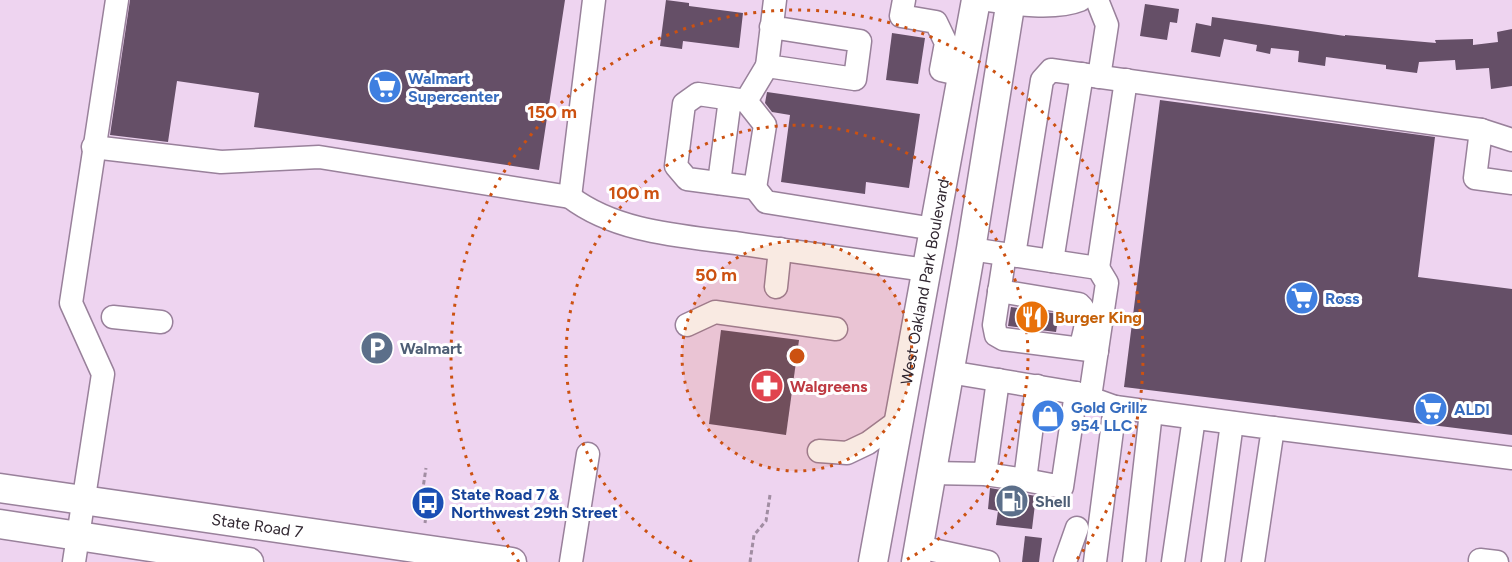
<svg xmlns="http://www.w3.org/2000/svg" width="1512" height="562" viewBox="0 0 1512 562" font-family="Figtree,sans-serif">
<rect width="100%" height="100%" fill="#eed4f0"/>
<!-- building -->
<g fill="#654f67">
<polygon points="130,0 565,0 539,170 254,127 259,93 177,81 168,142 110,135"/>
<polygon points="666,0 689,3 689,6 743,13 739,48 683,41 682,49 660,46"/>
<polygon points="1145,4 1179,9 1177,23 1170,22 1167,40 1140,36"/>
<polygon points="1212,17 1345,36 1345,35 1436,43 1435,40 1473,39 1473,45 1498,42 1497,32 1512,29 1512,86 1491,89 1489,68 1456,70 1455,60 1419,62 1417,73 1386,69 1386,65 1326,57 1325,66 1298,62 1299,51 1271,48 1270,54 1256,51 1257,45 1224,39 1220,57 1191,52 1196,23 1211,26"/>
<polygon points="892,33 925,38 918,84 886,80"/>
<polygon points="767,92 920,114 909,188 866,182 865,194 781,182 790,115 772,112 765,103"/>
<polygon points="1160,100 1435,137 1418,277 1512,289 1512,435 1124,387"/>
<polygon points="1011,307 1059,314 1056,332 1008,326"/>
<polygon points="721,330 799,340 786,435 709,424"/>
<polygon points="990,488 1036,496 1032,529 996,525 998,511 988,509"/>
<polygon points="1025,536 1042,538 1039,562 1022,562"/>
</g>
<g fill="none" stroke-linecap="round" stroke-linejoin="round">
<!-- minor casing -->
<g stroke="#99819b" stroke-width="25">
<g id="minor">
<polyline points="904,0 901,16 936,22 946,43 941,70 963,75"/>
<path d="M987,0C1013,4 1055,10 1080,0"/>
<polyline points="1097,0 1107,25 1099,77"/>
<polyline points="771,27 860,41 855,79 767,66 775,0"/>
<polyline points="746,101 765,125 755,188 687,179 676,166 684,104 698,94 746,101 767,66"/>
<polyline points="1481,130 1475,178 1512,183"/>
<polyline points="93,147 221,162 319,157 570,197 594,0"/>
<polyline points="719,183 730,99"/>
<polyline points="755,188 766,202 934,229"/>
<path d="M570,197C620,235 690,236 749,245C808,253 867,262 926,270"/>
<polyline points="971,249 1098,268 1107,283 1090,397"/>
<polyline points="1005,254 994,325 996,335 1003,339 1097,351"/>
<polyline points="1014,255 1042,80 1051,70 1481,130 1512,140"/>
<polyline points="1052,261 1082,74"/>
<polyline points="1098,268 1126,80"/>
<polyline points="776,287 780,249"/>
<path d="M999,291L1079,304C1091,314 1085,328 1082,342"/>
<polyline points="113,317 161,322"/>
<polyline points="687,325 715,312 836,329"/>
<polyline points="949,372 1076,393 1115,407 1273,428 1253,562"/>
<polyline points="1273,428 1512,458"/>
<polyline points="819,451 847,453 868,443 898,421"/>
<polyline points="931,473 985,474 998,380"/>
<polyline points="985,474 1025,480 1037,386"/>
<polyline points="1025,480 1062,487 1076,393"/>
<polyline points="919,547 988,562"/>
<polyline points="1480,560 1497,562"/>
<polyline points="74,562 103,374 71,303 117,0"/>
<polyline points="571,562 588,454"/>
<polyline points="1065,562 1077,528"/>
<polyline points="1095,562 1115,407"/>
<polyline points="1134,562 1151,412"/>
<polyline points="1173,562 1194,418"/>
<polyline points="1213,562 1232,423"/>
</g>
</g>
<!-- major casing -->
<g stroke="#99819b" stroke-width="31">
<g id="major">
<path id="s1" d="M0,488L512,562"/>
<polyline points="0,524 249,562"/>
<path id="s2" d="M873,562L976,0"/>
<polyline points="916,562 971,249 1011,0"/>
</g>
</g>
<!-- path -->
<g stroke="#a18da2" stroke-width="3" stroke-dasharray="4.5 3" stroke-linecap="butt">
<polyline points="425,523 427,509 420,508 426,468"/>
<polyline points="750,562 754,535 766,521 770,495"/>
</g>
<!-- minor -->
<use href="#minor" stroke="#fff" stroke-width="22"/>
<!-- major -->
<use href="#major" stroke="#fff" stroke-width="28"/>
</g>
<!-- distance rings -->
<circle cx="797" cy="356" r="115" fill="#cc5111" fill-opacity=".12"/>
<g fill="none" stroke="#cc5111" stroke-width="3" stroke-dasharray="3 6">
<circle cx="797" cy="356" r="115"/>
<path d="M692 562A231 231 0 1 1 902 562"/>
<path d="M519 562A346 346 0 1 1 1075 562"/>
</g>
<!-- icons -->
<defs>
<g id="supermarket-disc" transform="scale(1.725)"><circle r="9.5" fill="#3f7fe0" stroke="#fff"/><path d="M-6-5.5h2.5l.6 2H6L4.5 2H-2.5L-4.4-4H-6ZM-1.5 3.2a1.3 1.3 0 1 0 .1 0ZM3 3.2a1.3 1.3 0 1 0 .1 0Z" fill="#fff"/></g>
<g id="restaurant-disc" transform="scale(1.725)"><circle r="9.5" fill="#e8710a" stroke="#fff"/><path d="M-5-6h1v4h1v-4h1v4h1v-4h1v5L-1.5 .5V6h-2V.5L-5-1ZM5-6V6H3V1.5H1.5Q1.5-4 5-6Z" fill="#fff"/></g>
<g id="parking-disc" transform="scale(1.725)"><circle r="9.5" fill="#5c6f8a" stroke="#fff"/><path d="M-3.5-5.5H1a3.5 3.5 0 0 1 0 7H-1V5.5H-3.5ZM-1-3.4V-.6H.8a1.4 1.4 0 0 0 0-2.8Z" fill="#fff"/></g>
<g id="pharmacy-disc" transform="scale(1.725)"><circle r="9.5" fill="#e0444e" stroke="#fff"/><path d="M-2-6h4v4h4v4h-4v4h-4v-4h-4v-4h4Z" fill="#fff"/></g>
<g id="shop-disc" transform="scale(1.725)"><circle r="9.5" fill="#3f7fe0" stroke="#fff"/><path d="M-5-2.5h2.3a2.7 3.5 0 0 1 5.4 0H5L5.5 6h-11ZM-1.5-2.5h3a1.5 2.3 0 0 0-3 0Z" fill="#fff"/></g>
<g id="fuel-disc" transform="scale(1.725)"><circle r="9.5" fill="#5c6f8a" stroke="#fff"/><path d="M-5.5-6h7V0h2V4h1.3V-2.5L3-4.5l.8-.8L6-3V5H2.5V1h-1V6h-7ZM-4.2-4.7v3.2H.2V-4.7Z" fill="#fff"/></g>
<g id="bus-disc" transform="scale(1.725)"><circle r="9.5" fill="#1a4fb4" stroke="#fff"/><path d="M-5-6H5V4H4V6H2V4H-2V6H-4V4H-5ZM-3.5-4V0h7V-4ZM-3.5 1.2v1.5H-2V1.2ZM2 1.2v1.5H3.5V1.2Z" fill="#fff"/></g>
</defs>
<g fill-rule="evenodd">
<use href="#supermarket-disc" x="385" y="87"/>
<use href="#supermarket-disc" x="1302" y="298"/>
<use href="#restaurant-disc" x="1032" y="317"/>
<use href="#parking-disc" x="377" y="348"/>
<use href="#pharmacy-disc" x="767" y="386"/>
<use href="#supermarket-disc" x="1431" y="409"/>
<use href="#shop-disc" x="1048" y="416"/>
<use href="#fuel-disc" x="1012" y="501"/>
<use href="#bus-disc" x="428" y="503"/>
</g>
<g text-anchor="middle" stroke-width="6" stroke-linejoin="round" paint-order="stroke">
<!-- shop labels -->
<g font-size="16" font-weight="bold" fill="#366cbe" stroke="#fff" text-anchor="start">
<text x="408" y="84">Walmart<tspan x="408" dy="18">Supercenter</tspan></text>
<text x="1325" y="304">Ross</text>
<text x="1071" y="413">Gold Grillz<tspan x="1071" dy="18">954 LLC</tspan></text>
<text x="1454" y="415">ALDI</text>
</g>
<!-- street labels -->
<g font-size="16" fill="#302630" stroke="#fff">
<text dy="6" stroke="none"><textPath href="#s2" startOffset="285">West Oakland Park Boulevard</textPath></text>
<text dy="6" stroke="none"><textPath href="#s1" startOffset="260">State Road 7</textPath></text>
</g>
<!-- food labels -->
<g font-size="16" font-weight="bold" fill="#c56008" stroke="#fff" text-anchor="start">
<text x="1055" y="323">Burger King</text>
</g>
<!-- service labels -->
<g font-size="16" font-weight="bold" fill="#4e5e75" stroke="#fff" text-anchor="start">
<text x="400" y="354">Walmart</text>
<text x="1035" y="507">Shell</text>
</g>
<!-- health labels -->
<g font-size="16" font-weight="bold" fill="#be3a42" stroke="#fff" text-anchor="start">
<text x="790" y="392">Walgreens</text>
</g>
<!-- transit labels -->
<g font-size="16" font-weight="bold" fill="#164399" stroke="#fff" text-anchor="start">
<text x="451" y="500">State Road 7 &amp;<tspan x="451" dy="18">Northwest 29th Street</tspan></text>
</g>
</g>
<circle cx="797" cy="356" r="9" fill="#cc5111" stroke="#fff" stroke-width="3"/>
<g font-size="18" text-anchor="middle" font-weight="bold" fill="#cc5111" stroke="#fff" stroke-width="6" stroke-linejoin="round" paint-order="stroke">
<text x="552" y="118">150 m</text>
<text x="634" y="199">100 m</text>
<text x="716" y="281">50 m</text>
</g>
</svg>
